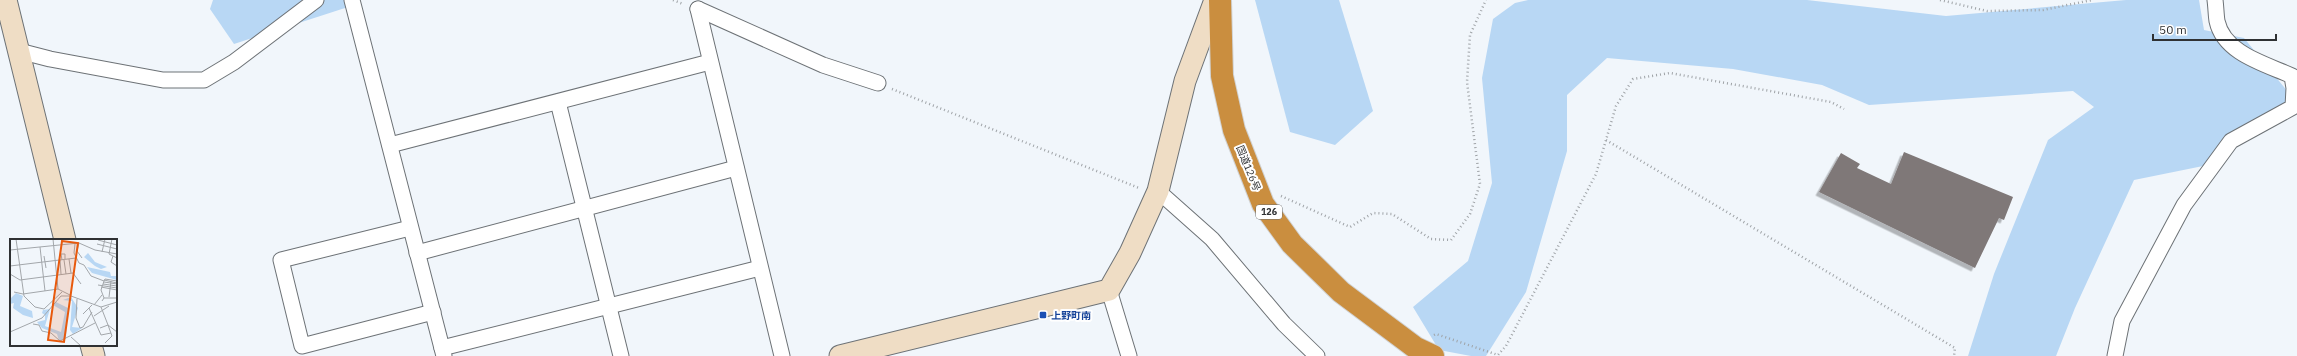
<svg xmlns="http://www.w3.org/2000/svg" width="2297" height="356" viewBox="0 0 2297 356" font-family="'IBM Plex Sans','Noto Sans JP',sans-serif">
<defs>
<filter id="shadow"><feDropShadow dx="-3.5" dy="3.5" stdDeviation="0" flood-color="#0004"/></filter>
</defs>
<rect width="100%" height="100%" fill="#f1f6fb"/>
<!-- green -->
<g fill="#b8d7f4">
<polygon points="213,0 358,0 345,8 234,44 210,9"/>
<polygon points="1255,0 1339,0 1373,111 1335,145 1290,132"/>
<polygon points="1528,0 1807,0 1946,16 2126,0 2199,0 2204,30 2244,38 2293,98 2208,165 2134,180 2075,308 2056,356 1968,356 1994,274 2048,140 2094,107 2073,91 1869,105 1822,85 1733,69 1607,58 1567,95 1567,151 1526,292 1486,356 1471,356 1439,350 1413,307 1468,261 1492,183 1482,78 1493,19 1515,3"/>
</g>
<!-- building -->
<polygon fill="#7f7878" filter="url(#shadow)" points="1904,152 2013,197 2004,220 1999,218 1975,268 1819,192 1841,153 1860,164 1857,168 1891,184"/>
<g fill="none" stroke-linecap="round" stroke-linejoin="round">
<!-- street casing -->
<g stroke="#6d7276" stroke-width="17">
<g id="street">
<polyline points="352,0 444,356"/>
<polyline points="698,9 782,356"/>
<polyline points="698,9 823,65 878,83"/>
<polyline points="19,51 50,59 163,80 204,80 234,62 316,0"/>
<polyline points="558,102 621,356"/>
<polyline points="390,145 710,62"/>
<polyline points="1158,191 1212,239 1284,324 1317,356"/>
<polyline points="410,228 281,260 302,346 433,312"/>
<polyline points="417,253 736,168"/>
<polyline points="1109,290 1129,356"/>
<polyline points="442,348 760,268"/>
<path d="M2115,356L2122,321L2184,205L2231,141L2293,107L2294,88L2292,76C2266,64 2224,54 2217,21C2216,15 2216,7 2215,0"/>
</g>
</g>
<!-- secondary casing -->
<g stroke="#6d7276" stroke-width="23">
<g id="secondary">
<polyline points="6,0 65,240"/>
<polyline points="91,345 94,356"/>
<polyline points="840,356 1109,290 1130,253 1158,191 1185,81 1215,0"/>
</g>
</g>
<!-- highway casing -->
<g stroke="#d1d2d2" stroke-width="24">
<polyline id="highway" points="1220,0 1222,76 1234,130 1263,204 1292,244 1341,292 1416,348 1433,356"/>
</g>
<!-- path -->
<g stroke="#9fa3a7" stroke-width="2.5" stroke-dasharray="1 3" stroke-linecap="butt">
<polyline points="673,0 683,4"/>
<polyline points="1940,0 1987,11 2043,10 2092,0"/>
<polyline points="892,89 1139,188"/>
<polyline points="1606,140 1955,348 1954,356"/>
<polyline points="1281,196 1350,227 1373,213 1392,214 1431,239 1451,240 1470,214 1480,184 1467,82 1470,35 1486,0"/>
<polyline points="1434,335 1436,334 1498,355 1506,346 1596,174 1616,106 1633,79 1670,73 1831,102 1844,109"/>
</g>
<!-- street -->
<use href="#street" stroke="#fff" stroke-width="15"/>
<!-- secondary -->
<use href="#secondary" stroke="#efddc5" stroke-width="21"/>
<!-- highway -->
<use href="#highway" stroke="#ca8e3f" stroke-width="22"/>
</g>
<!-- markers -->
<rect fill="#1a4fb4" stroke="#fff" stroke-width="1.5" x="1039" y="311" width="8" height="8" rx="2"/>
<g text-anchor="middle" stroke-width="4" stroke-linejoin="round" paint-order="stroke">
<!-- shield labels -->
<rect fill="#fff" stroke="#6d6f70" stroke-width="1" x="1256" y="205" width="26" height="14" rx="3"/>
<g font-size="9" font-weight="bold" fill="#2f3133">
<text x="1269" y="215">126</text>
</g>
<!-- street labels -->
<g font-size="10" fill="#2f3133" stroke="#fff">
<text transform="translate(1249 168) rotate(68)" y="4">国道126号</text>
</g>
<!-- transit labels -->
<g font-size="10" font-weight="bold" fill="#164399" stroke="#fff" text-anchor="start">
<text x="1051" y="319">上野町南</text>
</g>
</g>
<!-- overview -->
<g transform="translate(10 239)">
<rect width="107" height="107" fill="#f1f6fb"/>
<path d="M78,14L85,23L97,28L91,30L85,27L74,18ZM77,28L100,33L101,37H107V41L82,34ZM6,54L13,57L10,67L22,72L23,79L13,76L3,69L4,64L0,65V60ZM61,58L68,69L62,88L72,89L63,95L60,91L62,62L53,61ZM46,63L58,69L56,99L49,102L47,95L32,89L27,83L35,81V76L32,74L33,71L40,70L35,87L51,93L55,73L43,66Z" fill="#b8d7f4"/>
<path fill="none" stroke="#a3a7ab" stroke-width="1" d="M6,0L14,57L25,68L34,70L52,53M43,0L48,50L60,56M102,0L99,15L107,19M88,1L107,6M69,4L67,12L72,19M65,5L64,14L69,24L74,26L81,37L94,42L95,40L107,42M87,5L107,10M30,8L35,52M0,11L69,4L85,11L107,15M92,13L95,0M34,17L36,29M103,17L101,23L107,27M59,20L61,34M50,21L51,35M52,21L51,15H55V20M54,21L56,35M0,27L66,19M63,34L71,45M0,35L10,41L63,34M94,41L107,44M94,43L107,45M93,45L107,47M88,46L107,49M91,48L107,51M4,53L13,55L48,50M99,58L101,42M94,59L91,51L94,42M67,60L66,79L70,89L73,88L82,73M92,62L94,59H107M84,66L92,56M91,68L98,86L107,93M79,69L91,96L101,94M73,75L82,66M84,77L99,67M23,85L29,86L32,92L41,94L50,102L85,84M90,89L98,86L102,97L95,104M0,93L32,79L51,57H61L91,68L107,63M61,98L71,107"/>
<path fill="#e8590c" fill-opacity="0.15" stroke="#e8590c" stroke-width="2" d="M52,2L68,4L54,103L38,101Z"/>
<rect width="107" height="107" fill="none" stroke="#2f3133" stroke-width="2"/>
</g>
<!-- scale -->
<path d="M2153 34v6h123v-6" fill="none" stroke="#2f3133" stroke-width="2"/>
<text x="2159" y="34" font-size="12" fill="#2f3133" stroke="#ffffff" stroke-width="3" paint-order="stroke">50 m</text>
</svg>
